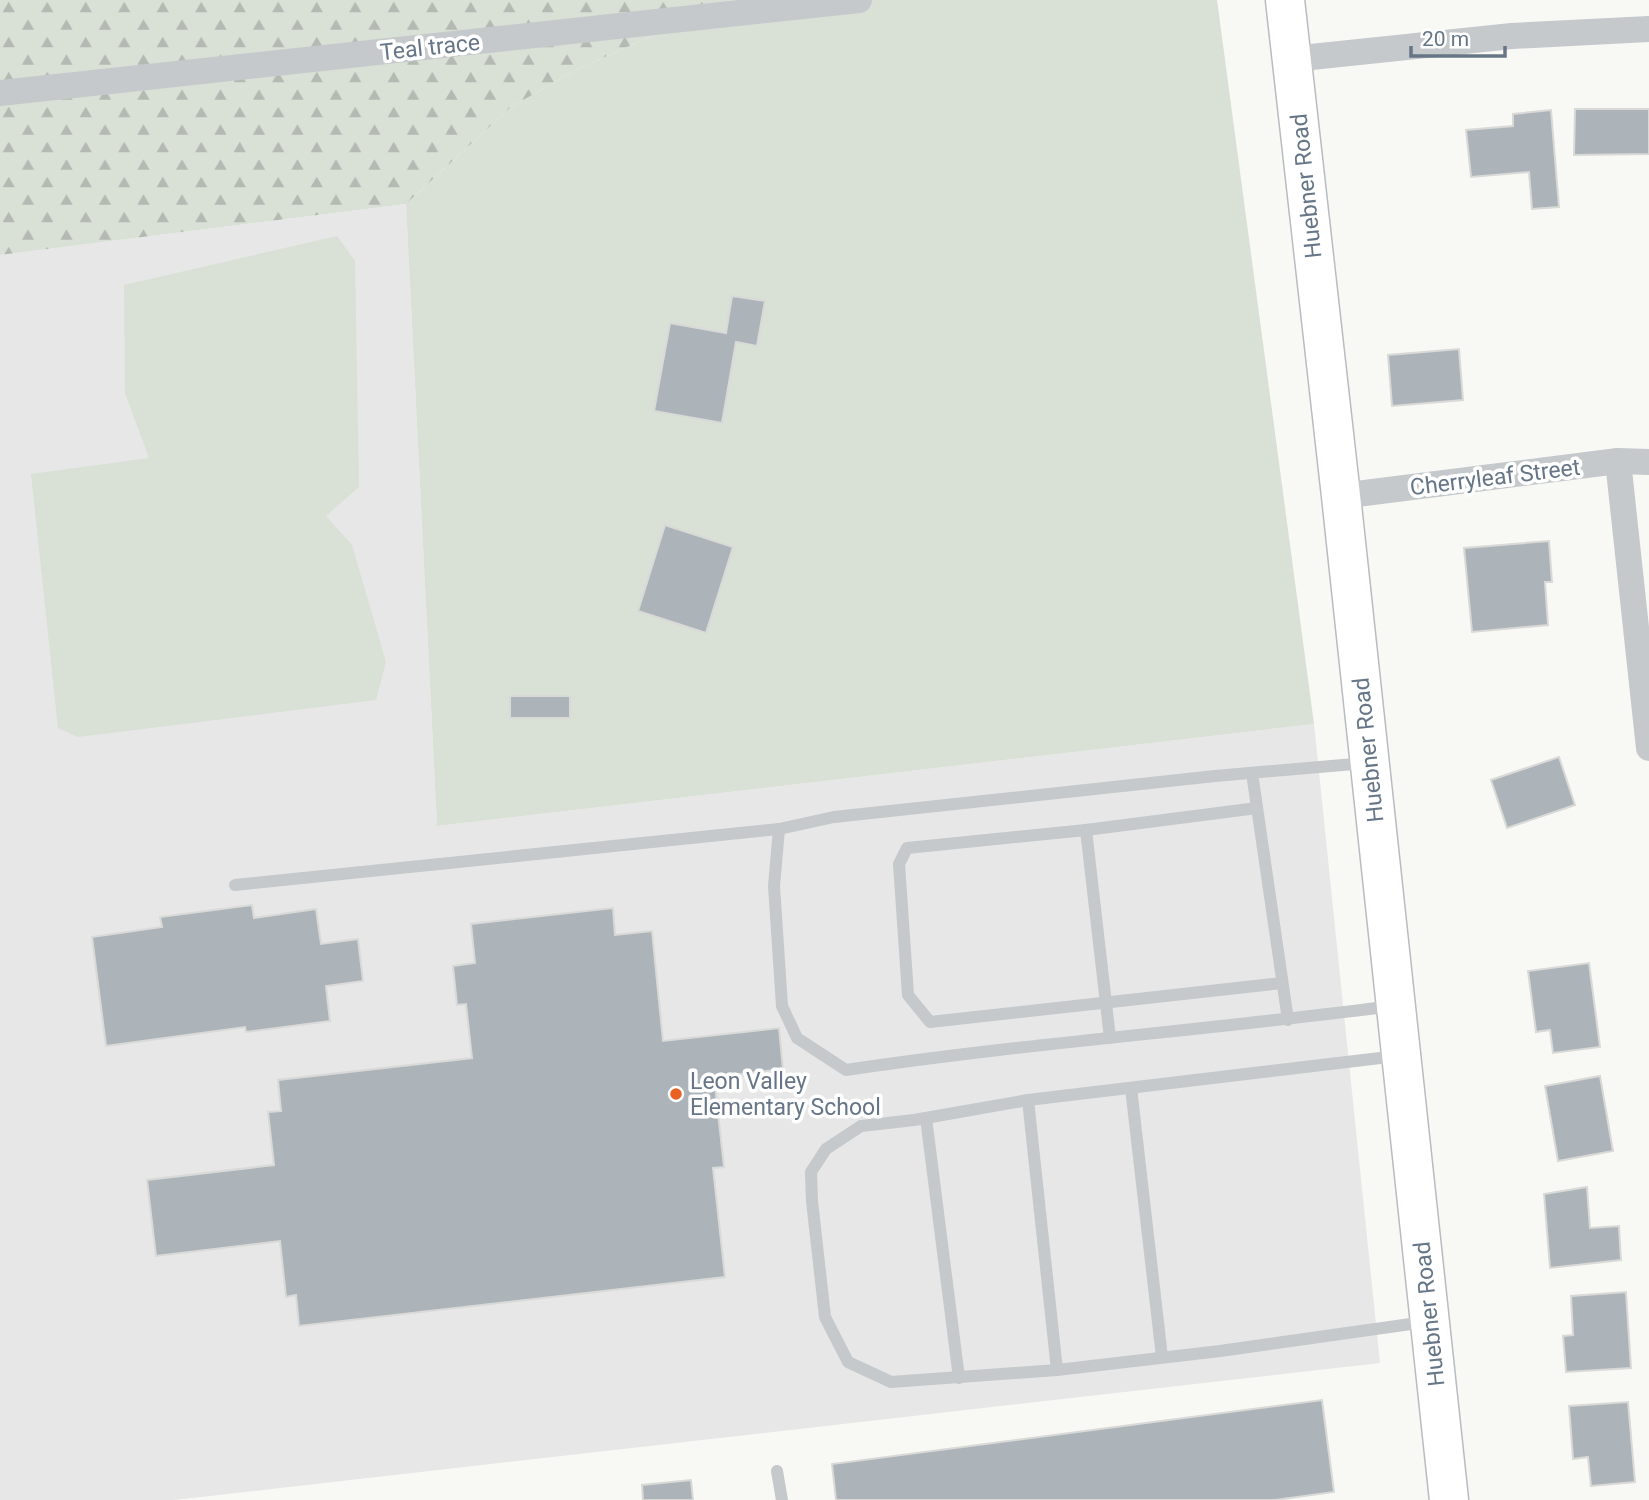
<svg xmlns="http://www.w3.org/2000/svg" width="1649" height="1500" viewBox="0 0 1649 1500" font-family="Roboto,sans-serif">
<defs>
<pattern id="forest-firs" width="22" height="20" patternUnits="userSpaceOnUse" patternTransform="scale(1.75)"><rect width="22" height="20" fill="#d9e0d6"/><path d="M5 1l3.5 6h-7zM16 11l3.5 6h-7z" fill="#b4bab3"/></pattern>
</defs>
<rect width="100%" height="100%" fill="#f8f8f5"/>
<!-- built -->
<polygon fill="#e6e7e6" points="406,204 437,826 1314,724 1380,1363 174,1500 0,1500 0,255"/>
<!-- grass -->
<g fill="#d9e0d6">
<polygon points="732,0 1217,0 1314,724 437,826 406,204 511,107 576,70"/>
<polygon points="337,236 355,261 359,487 326,516 352,545 386,662 376,700 78,737 58,728 31,474 149,458 125,393 124,285"/>
</g>
<!-- forest -->
<polygon fill="url(#forest-firs)" points="0,0 732,0 576,70 511,107 406,204 0,255"/>
<!-- building -->
<g fill="#acb4ba" stroke="#d9dad7" stroke-width="2">
<polygon points="1575,109 1649,109 1649,154 1574,155"/>
<polygon points="1551,110 1559,207 1532,209 1529,172 1471,177 1466,130 1513,126 1513,114"/>
<polygon points="732,296 765,301 757,346 736,342 722,423 654,411 670,323 726,333"/>
<polygon points="1459,349 1463,400 1392,406 1388,355"/>
<polygon points="665,525 733,547 706,633 638,611"/>
<polygon points="1549,541 1552,582 1545,582 1548,625 1472,632 1464,548"/>
<rect x="510" y="696" width="60" height="22"/>
<polygon points="1559,757 1575,805 1507,828 1491,780"/>
<polygon points="252,905 254,918 316,909 321,944 358,939 363,981 326,986 330,1021 246,1032 245,1027 106,1046 92,937 162,927 160,917"/>
<polygon points="613,908 615,935 652,931 663,1041 779,1028 783,1069 714,1077 724,1167 713,1168 725,1277 299,1326 296,1295 286,1297 280,1241 156,1256 147,1180 274,1165 268,1112 281,1111 278,1080 472,1058 466,1004 457,1005 453,966 475,963 471,924"/>
<polygon points="1589,963 1600,1047 1553,1053 1550,1030 1536,1032 1528,971"/>
<polygon points="1600,1076 1613,1151 1558,1161 1545,1086"/>
<polygon points="1587,1187 1590,1228 1619,1226 1621,1260 1550,1268 1544,1194"/>
<polygon points="1626,1292 1631,1368 1566,1372 1563,1336 1573,1335 1571,1296"/>
<polygon points="1322,1400 1334,1492 1275,1500 836,1500 832,1464"/>
<polygon points="1628,1402 1635,1482 1591,1486 1588,1457 1573,1459 1569,1406"/>
<polygon points="691,1480 693,1500 643,1500 642,1485"/>
</g>
<g fill="none" stroke-linecap="round" stroke-linejoin="round">
<!-- primary casing -->
<g stroke="#b8bcc0" stroke-width="41">
<polyline id="primary" points="1285,0 1341,496 1449,1500"/>
</g>
<!-- lane -->
<g stroke="#c5c9cc" stroke-width="12">
<polyline points="1252,773 1288,1020"/>
<path d="M779,829L774,886L782,1006L797,1038L846,1070C1027,1043 1210,1030 1392,1006"/>
<polyline points="1086,830 907,848 899,864 908,995 930,1022 1282,983"/>
<polyline points="235,885 779,829 834,817 1215,776 1366,763"/>
<polyline points="1110,1038 1086,830 1257,808"/>
<polyline points="1397,1056 1028,1100 914,1120 861,1126 826,1149 811,1172 812,1201 825,1317 848,1362 891,1382 1057,1370 1220,1351 1425,1322"/>
<polyline points="1131,1088 1162,1357"/>
<polyline points="1028,1100 1057,1370"/>
<polyline points="926,1118 959,1378"/>
<polyline points="777,1471 782,1500"/>
</g>
<!-- street -->
<g stroke="#c5c9cc" stroke-width="26">
<polyline points="1292,59 1512,36 1649,29"/>
<polyline points="0,93 859,0"/>
<polyline points="1618,461 1649,748"/>
<polyline points="1341,496 1618,461 1649,462"/>
</g>
<!-- primary -->
<use href="#primary" stroke="#fff" stroke-width="38"/>
</g>
<!-- markers -->
<circle fill="#ea6023" stroke="#fff" stroke-width="2.5" cx="676" cy="1094" r="7"/>
<g text-anchor="middle" stroke-width="7" stroke-linejoin="round" paint-order="stroke">
<!-- street labels -->
<g font-size="23" fill="#667687" stroke="#fff">
<text transform="translate(430 47) rotate(-6)" y="8">Teal trace</text>
<text transform="translate(1306 186) rotate(-96)" y="8">Huebner Road</text>
<text transform="translate(1495 477) rotate(-7)" y="8">Cherryleaf Street</text>
<text transform="translate(1368 750) rotate(-96)" y="8">Huebner Road</text>
<text transform="translate(1429 1314) rotate(-96)" y="8">Huebner Road</text>
</g>
<!-- poi labels -->
<g font-size="23" fill="#667687" stroke="#fff" text-anchor="start">
<text x="690" y="1089">Leon Valley<tspan x="690" dy="26">Elementary School</tspan></text>
</g>
</g>
<!-- scale -->
<path d="M1411 46v10h94v-10" fill="none" stroke="#667687" stroke-width="3.5"/>
<text x="1422" y="46" font-size="21" fill="#667687" stroke="#ffffff" stroke-width="5" paint-order="stroke">20 m</text>
</svg>
